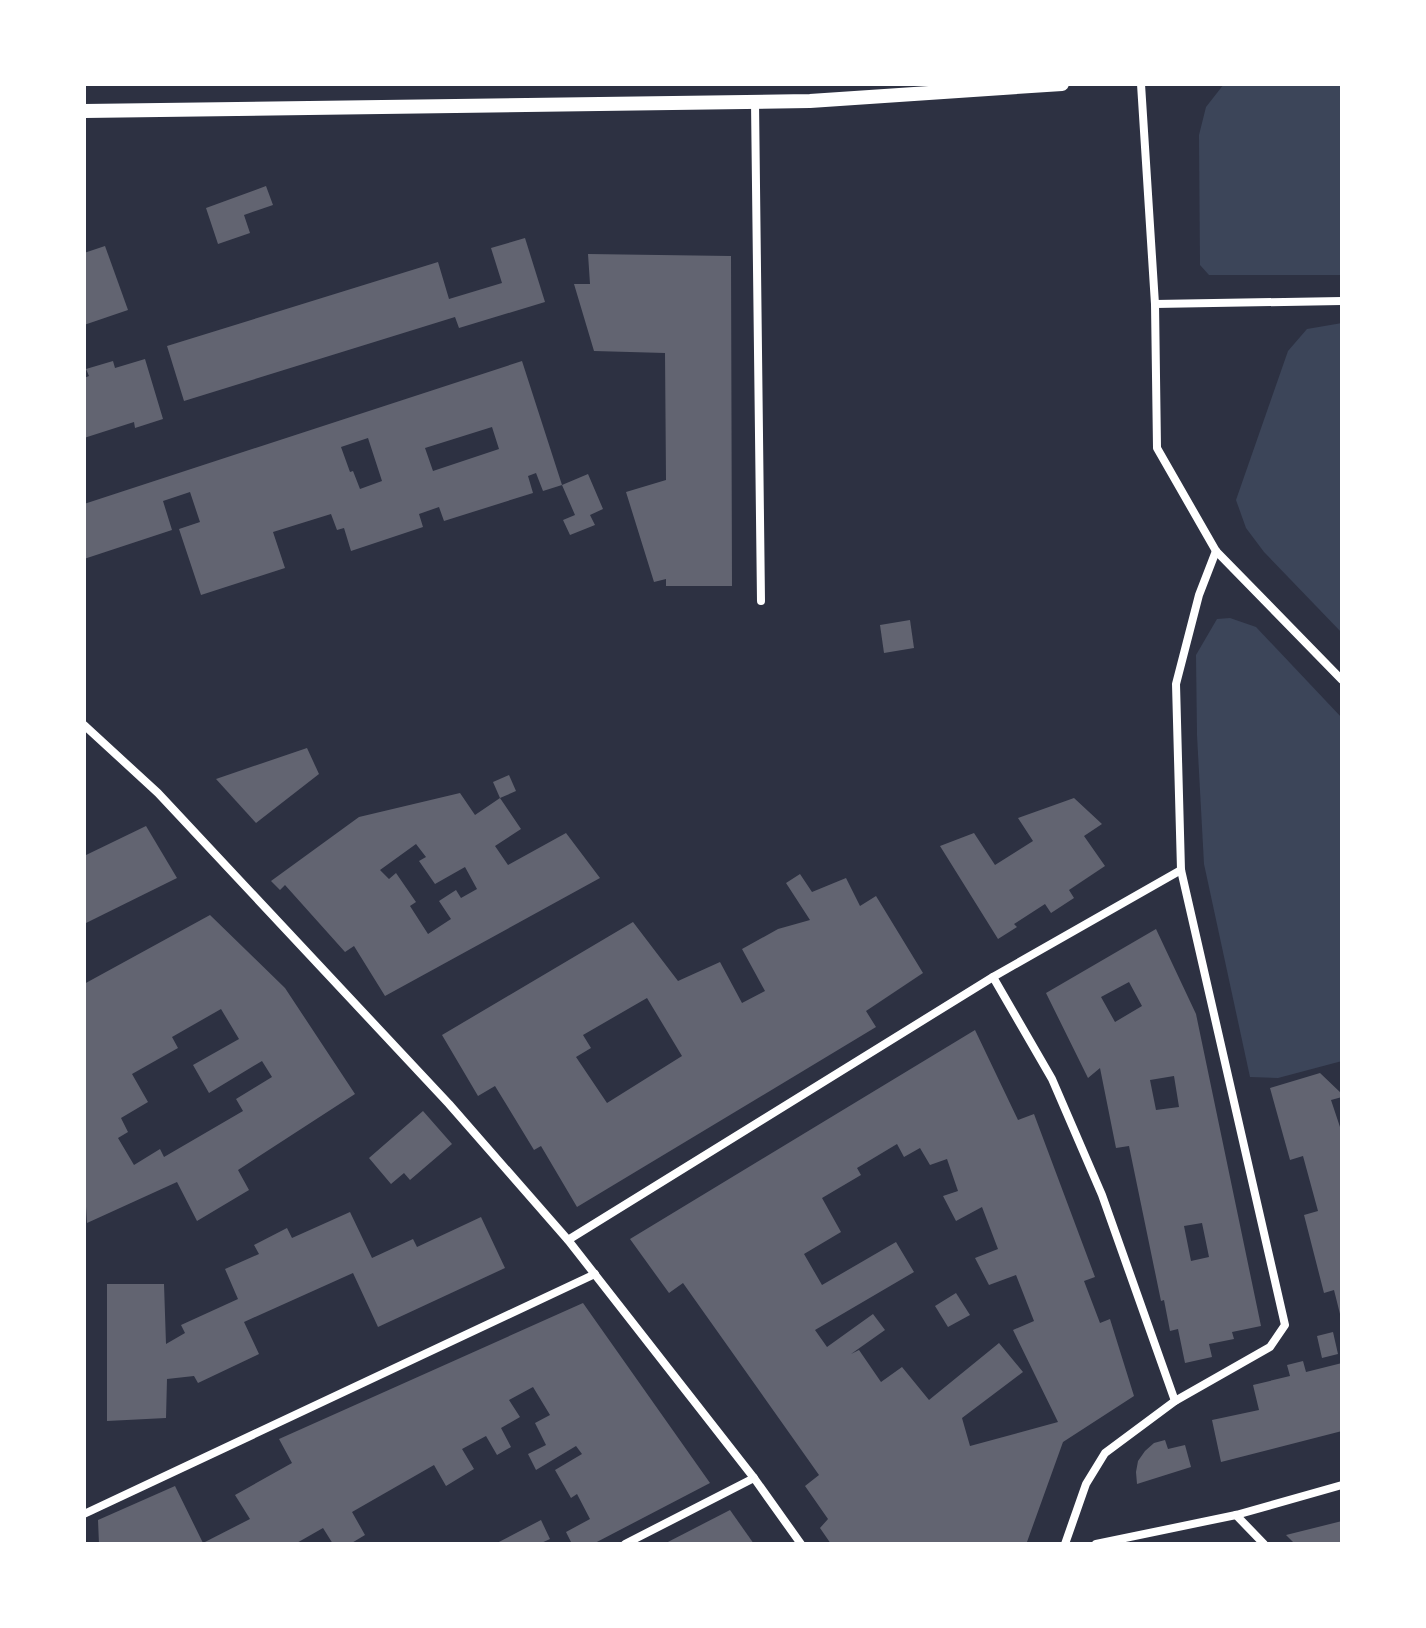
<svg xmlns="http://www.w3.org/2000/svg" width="1426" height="1628" viewBox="0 0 1426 1628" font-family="'IBM Plex Sans',sans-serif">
<rect width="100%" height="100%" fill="#2d3142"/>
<!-- green -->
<g fill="#3c4559">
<polygon points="1224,84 1342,84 1342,275 1209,275 1200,265 1199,135 1206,107"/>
<polygon points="1342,323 1342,633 1264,552 1246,528 1236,500 1288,351 1307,329"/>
<polygon points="1230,618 1256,627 1342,718 1342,1061 1278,1078 1250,1077 1204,864 1197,735 1196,655 1217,619"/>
</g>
<!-- building -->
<g fill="#626471" fill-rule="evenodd">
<polygon points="266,186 273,205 244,215 250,233 218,244 206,208"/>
<polygon points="525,238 545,302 459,328 455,317 184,401 167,346 438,262 449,299 502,283 491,248"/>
<polygon points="105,246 128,310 84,325 84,253"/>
<polygon points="588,254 731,256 732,586 666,586 666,579 654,582 626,492 666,480 665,353 594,351 574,284 590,284"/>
<polygon points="145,359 163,419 135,428 134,422 84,438 84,378 89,376 86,369 113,361 115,368"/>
<path d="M522,361L562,485L543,491L536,473L528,476L533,493L444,521L439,507L419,514L423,527L351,551L344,528L337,530L331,514L273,532L285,568L201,595L179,529L200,522L190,492L163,501L172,530L84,559V504ZM492,427L499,449L433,471L425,448ZM368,438L382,481L360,489L353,471L350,472L341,447Z"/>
<polygon points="588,474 603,509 590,515 595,525 570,535 563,520 575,515 562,485"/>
<polygon points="910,620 914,648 884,653 880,625"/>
<polygon points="307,748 319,774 256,823 216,779"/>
<polygon points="509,775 516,791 500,798 493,782"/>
<path d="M460,793L475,815L500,798L521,829L495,846L508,865L566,833L600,878L385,996L354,946L345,952L285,885L280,890L271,881L359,817ZM416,844L426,857L419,861L435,884L465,867L477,889L461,898L456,890L439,901L451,919L428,934L410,906L416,902L396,873L389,879L380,870Z"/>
<polygon points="1074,798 1102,824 1084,836 1105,866 1069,890 1074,898 1051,913 1045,904 1014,924 1017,927 998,939 940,846 974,833 995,865 1033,841 1018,818"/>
<polygon points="146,826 177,878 84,924 84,856"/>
<path d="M800,874L812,892L846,878L860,906L876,896L923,973L866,1011L876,1027L577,1207L541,1146L534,1150L495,1086L478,1096L442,1035L633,922L678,981L720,962L742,1003L765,991L742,949L778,929L810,920L786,883ZM647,998L682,1056L607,1103L576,1057L591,1048L583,1035Z"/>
<path d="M210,915L285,988L355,1094L238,1170L249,1190L197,1221L177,1182L87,1223L84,1174V984ZM221,1009L239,1039L193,1065L209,1093L262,1061L272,1077L236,1099L243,1111L164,1157L160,1149L134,1165L118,1138L128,1132L121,1118L148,1102L132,1074L178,1048L172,1037Z"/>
<path d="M1156,929L1196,1014L1261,1326L1232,1332L1234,1339L1209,1344L1212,1357L1185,1363L1178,1329L1170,1331L1164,1300L1161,1301L1129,1146L1116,1148L1100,1068L1088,1078L1046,993ZM1129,982L1142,1006L1115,1022L1101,997ZM1174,1076L1179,1107L1156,1110L1150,1080ZM1202,1223L1209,1257L1191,1261L1184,1226Z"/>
<path d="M975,1030L1018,1120L1034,1114L1095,1277L1084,1281L1100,1323L1110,1319L1134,1396L1063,1442L1027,1542L1021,1544H831L820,1528L828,1519L805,1486L819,1475L683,1283L669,1293L630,1239ZM897,1144L904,1157L920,1148L930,1165L947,1159L958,1191L943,1196L956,1221L982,1207L998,1249L975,1258L989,1285L1016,1275L1034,1321L1013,1330L1058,1422L970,1446L962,1418L1023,1372L999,1343L929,1400L902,1367L881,1382L859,1350L851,1354L885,1330L873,1314L827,1347L815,1330L914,1272L896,1242L822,1285L804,1254L841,1232L822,1198L861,1175L857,1168Z"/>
<polygon points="1320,1073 1342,1094 1342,1097 1331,1100 1342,1133 1341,1318 1334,1290 1324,1293 1304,1215 1318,1211 1303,1156 1290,1160 1270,1088"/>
<polygon points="423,1111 452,1144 410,1180 404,1173 391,1184 369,1158"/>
<polygon points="350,1212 372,1258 413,1239 417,1247 481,1217 505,1268 378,1327 353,1273 244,1322 259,1354 198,1383 194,1376 167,1379 166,1418 107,1421 107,1284 164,1284 166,1344 185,1333 181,1325 238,1299 225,1269 259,1254 254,1245 287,1228 292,1238"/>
<polygon points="956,1293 970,1315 948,1327 935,1306"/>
<polygon points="583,1303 710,1483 593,1544 572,1544 566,1532 590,1519 577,1494 571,1498 555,1470 582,1454 576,1446 536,1470 528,1454 546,1445 535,1423 550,1415 533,1387 509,1400 520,1417 501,1428 511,1447 497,1455 486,1436 462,1449 474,1469 446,1486 434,1465 352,1512 365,1535 350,1544 333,1544 323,1528 295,1544 99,1544 98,1520 175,1486 203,1543 250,1519 235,1495 292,1463 279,1439"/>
<polygon points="1333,1332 1338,1354 1322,1358 1317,1336"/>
<polygon points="1303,1361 1306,1372 1342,1363 1342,1431 1221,1462 1212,1420 1259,1410 1253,1385 1290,1376 1287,1365"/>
<polygon points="1165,1440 1168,1449 1185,1445 1191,1467 1137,1484 1136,1472 1138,1461 1145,1451 1154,1443"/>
<polygon points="730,1510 754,1544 664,1544"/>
<polygon points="541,1520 550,1539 539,1544 495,1544"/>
<polygon points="1342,1521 1342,1544 1295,1544 1286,1535"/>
</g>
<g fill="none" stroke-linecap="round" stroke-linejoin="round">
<!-- minor -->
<g stroke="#fff" stroke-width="8">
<polyline points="1141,84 1155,304 1157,448 1216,551 1342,680"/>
<polyline points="755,102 761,601"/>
<polyline points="1155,304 1342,301"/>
<polyline points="84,725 158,793 449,1104 568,1240 754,1478 801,1544"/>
<polyline points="993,977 1052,1079 1102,1195 1175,1401"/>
<polyline points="568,1240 993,977 1181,870"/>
<polyline points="84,1514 595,1274"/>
<polyline points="1236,1515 1264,1544"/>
<polyline points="625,1544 754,1478"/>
<polyline points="1065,1544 1086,1484 1105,1453 1175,1401 1270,1347 1285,1325 1181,870 1176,684 1199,595 1216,551"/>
<polyline points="1096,1544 1236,1515 1342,1485"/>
</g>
<!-- tertiary -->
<polyline stroke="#fff" stroke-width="14" points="84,111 810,101 1062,84"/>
</g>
<!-- border -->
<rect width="1426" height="1628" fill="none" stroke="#ffffff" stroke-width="172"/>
</svg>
